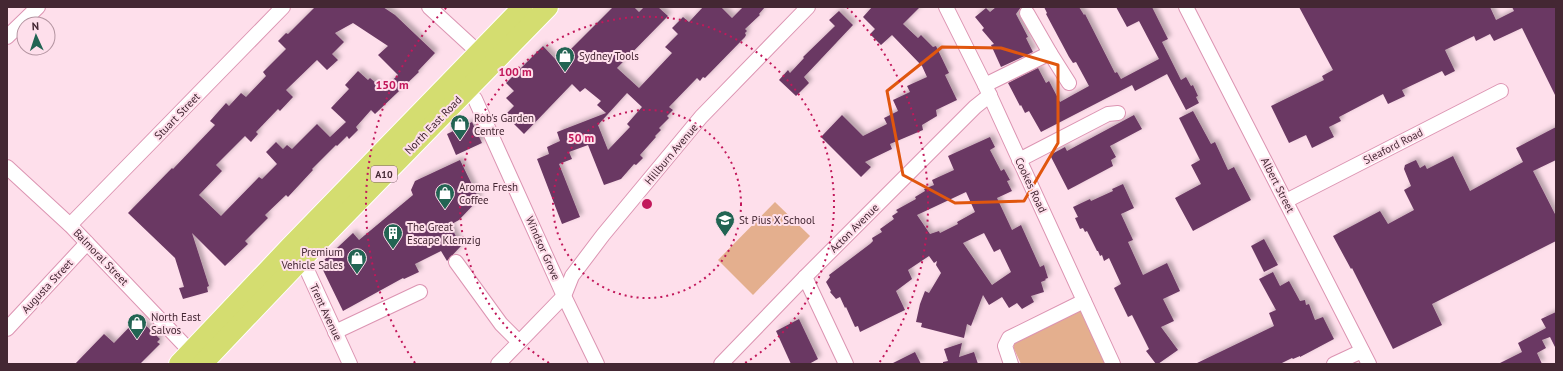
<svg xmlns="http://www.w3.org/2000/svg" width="1563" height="371" viewBox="0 0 1563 371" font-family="'PT Sans',sans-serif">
<defs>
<filter id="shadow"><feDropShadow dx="3.5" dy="-3.5" stdDeviation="2" flood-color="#0004"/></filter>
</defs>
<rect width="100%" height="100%" fill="#fedfeb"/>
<!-- green -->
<g fill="#e4af8e">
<polygon points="775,202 810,236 753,295 718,260"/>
<polygon points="1081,309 1109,364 1021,364 1014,349 1014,342"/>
</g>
<!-- building -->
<g fill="#6b3863" fill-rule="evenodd" filter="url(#shadow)">
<path d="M315,7H383L395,15L435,53L418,71L419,72L375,114L371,110L356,127L358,130L349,139L347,136L337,146L336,145L312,169L313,170L288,197L286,195L265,215L268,218L245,241L248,244L225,266L192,233L209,286L207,287L208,292L183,299L179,288L184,287L175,258L128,213L172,168L173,169L215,125L210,121L226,103L229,106L241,93L246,97L266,76L263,72L286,49L278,41L286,33L288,34ZM353,23L388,46L378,55L398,75L383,89L370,78L368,80L358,71L345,85L349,89L331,108L346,122L330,137L317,124L292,149L287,145L283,149L276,142L266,152L277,164L262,179L259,177L221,216L199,195L222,171L216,165L245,136L251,142L258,134L256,132L278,109L280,111L293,97L286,90L317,60L327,70L338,60L332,54L344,42L335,33Z"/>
<path d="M613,7H634L639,12L644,7H658L668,16L617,68L639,88L672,53L665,47L678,34L672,28L683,17L689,22L703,7H721L732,18L743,7H765L759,14L760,15L745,29L747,31L745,33L746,35L745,37L705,78L703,77L700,81L697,78L669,107L673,110L667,116L669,118L659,128L661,130L655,136L656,137L640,155L643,158L636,165L634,164L621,179L604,185L588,145L569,152L572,159L559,164L580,217L562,224L537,159L549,154L547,147L560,141L557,132L606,113L597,105L601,101L585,88L580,92L572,84L524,134L505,115L514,106L506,98L514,91L506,83L543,46L558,62ZM627,93L642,107L627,124L630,127L608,150L598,125Z"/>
<polygon points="872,7 920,7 903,24 918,38 921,35 933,47 936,46 949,73 945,75 957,100 936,110 937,116 922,125 923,130 890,144 892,149 865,162 871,167 861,177 821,137 842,115 863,136 887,124 884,118 898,111 893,100 910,92 907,86 927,77 922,66 892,35 881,45 870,34 875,29 863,17"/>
<polygon points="996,7 1021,7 1016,14 1028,37 1026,38 1033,52 1001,67 991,45 994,44 982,30 984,28 975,17 986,8 990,12"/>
<polygon points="1044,7 1079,7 1084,15 1085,14 1115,73 1117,72 1121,79 1159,59 1139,21 1127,27 1116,7 1152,7 1168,39 1162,42 1181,80 1186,77 1191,86 1193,85 1198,96 1196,97 1199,103 1186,110 1167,74 1135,91 1132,85 1041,132 1029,111 1025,113 1021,105 1020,106 1008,83 1038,68 1046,83 1049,81 1060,102 1089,86 1076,62 1073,63 1069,57 1046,14 1047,13"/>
<polygon points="1299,7 1490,7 1496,20 1514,11 1512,7 1556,7 1556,97 1522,28 1494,41 1490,34 1476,41 1474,36 1445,50 1455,71 1445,76 1442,71 1402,90 1405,96 1388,104 1383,94 1339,117 1341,121 1329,127 1334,137 1312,148 1306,135 1289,143 1271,106 1324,80 1322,76 1333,70"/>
<polygon points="839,11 853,25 804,77 809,83 796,96 779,80 788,70 790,73 804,58 803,57 835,26 829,20"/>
<polygon points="1193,111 1211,144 1215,142 1228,170 1234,167 1251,200 1193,231 1175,198 1201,184 1191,165 1200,160 1179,118"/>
<polygon points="1134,115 1142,129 1110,146 1116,157 1111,160 1113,166 1068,190 1050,155 1065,147 1067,151"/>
<polygon points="472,122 482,143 456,155 447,134"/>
<polygon points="1556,127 1556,160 1533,171 1556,216 1556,241 1432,304 1442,325 1393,349 1352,268 1351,269 1333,236 1380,211 1388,224 1414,210 1404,190 1411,186 1404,169 1405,165 1416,160 1420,168 1425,165 1427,169 1453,156 1470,191 1523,162 1516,148"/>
<path d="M990,137L995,147L990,150L1001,171L1004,169L1010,180L1007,181L1012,191L997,198L1012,230L1021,225L1040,267L1044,265L1048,278L1045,279L1046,280L1041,282L1044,292L1031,296L1034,302L1022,309L1017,303L1009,308L1002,297L989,305L983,295L971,326L967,324L964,338L921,327L922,323L916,322L920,304L925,291L929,293L941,273L936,265L937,261L934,263L929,256L908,270L912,279L896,291L905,310L860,332L858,326L855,327L846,307L845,308L840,297L836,299L830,292L831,291L826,282L830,277L829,275L870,244L873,241L872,238L882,232L880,229L894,219L892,216L898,212L896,210L916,199L915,197L925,191L924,189L934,185L932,180L954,170L948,156ZM966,192L975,212L957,222L958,224L940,233L939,231L930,234L917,215ZM984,233L994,252L1000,249L1011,272L992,285L963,243Z"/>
<polygon points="460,160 479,199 459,220 450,225 461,246 447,261 441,251 415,264 419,272 404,279 403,278 343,311 322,268 323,261 353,233 359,240 413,195 411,190 415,181"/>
<polygon points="1123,184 1134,208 1121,214 1133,240 1128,242 1143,275 1167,263 1180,291 1163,299 1174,321 1161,327 1178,350 1158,364 1156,364 1146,351 1149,349 1132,315 1128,317 1114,288 1121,284 1109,258 1104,261 1102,255 1100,256 1098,251 1097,251 1087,231 1085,232 1083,228 1080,229 1075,218 1078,217 1073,207 1090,199 1091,201 1113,191 1112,189"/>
<polygon points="1264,239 1278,265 1264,272 1251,246"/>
<polygon points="1273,272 1280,286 1289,281 1300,301 1305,300 1306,305 1309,304 1315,320 1323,317 1334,339 1300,357 1300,356 1293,359 1292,358 1280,364 1195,364 1274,326 1269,313 1276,310 1259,279"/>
<polygon points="1556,312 1556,349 1550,337 1542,340 1546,348 1537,353 1542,364 1498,364 1522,352 1518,343 1546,328 1541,319"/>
<polygon points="138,318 160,339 157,342 160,344 140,364 75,364 104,334 114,343"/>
<polygon points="799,319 818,359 809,364 791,364 776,331"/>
<polygon points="962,343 959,357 974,352 978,364 943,364 943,362 948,361 944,349"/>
<polygon points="915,352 921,364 891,364"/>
</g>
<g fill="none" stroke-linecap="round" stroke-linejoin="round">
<!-- minor casing -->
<g stroke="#dc94b2" stroke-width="16">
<g id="minor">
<polyline points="429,7 478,52"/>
<polyline points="946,7 985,85 1113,364"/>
<polyline points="1186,7 1369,364"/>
<polyline points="1027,13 1050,53"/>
<polyline points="7,37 38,7"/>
<polyline points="985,85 1050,53 1069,83"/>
<polyline points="467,90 475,99 564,296 597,364"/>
<polyline points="1019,160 1108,114 1118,113"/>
<polyline points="7,167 70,225 191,352"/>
<polyline points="1286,201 1501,91"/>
<polyline points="70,225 283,7"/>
<polyline points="302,259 350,364"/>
<polyline points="456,262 501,324 519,342"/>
<polyline points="805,277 846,364"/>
<polyline points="7,329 87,243"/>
<polyline points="335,332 420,292"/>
<polyline points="498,364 564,296 572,276 603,235 701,117 808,7"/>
<polyline points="721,364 805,277 975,107 990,95"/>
<polyline points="1011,364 1005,346 1009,338 1084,301"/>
<polyline points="1334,364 1362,351"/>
</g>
</g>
<!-- highway casing -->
<g stroke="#fff" stroke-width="22">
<g id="highway">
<polyline points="179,364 290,247 523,7"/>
<polyline points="202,364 302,259 548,7"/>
</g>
</g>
<!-- minor -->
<use href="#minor" stroke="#fff" stroke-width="14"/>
<!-- highway -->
<use href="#highway" stroke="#d4dd70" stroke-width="20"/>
</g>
<!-- marked area -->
<path fill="none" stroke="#e0560e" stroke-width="3" stroke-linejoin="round" d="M942,47L1001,48L1058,65V143L1024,201L955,203L903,175L887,91Z"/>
<!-- distance rings -->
<g fill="none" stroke="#c2185b" stroke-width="2" stroke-dasharray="2 4">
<circle cx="647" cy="204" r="94"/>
<path d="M549 363A187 187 0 1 1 745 363"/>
<path d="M415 363A281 281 0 0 1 447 7M847 7A281 281 0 0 1 879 363"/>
</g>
<!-- icons -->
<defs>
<g id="shop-pin" transform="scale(1)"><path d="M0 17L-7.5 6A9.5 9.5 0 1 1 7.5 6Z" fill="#226453" stroke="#fedfeb"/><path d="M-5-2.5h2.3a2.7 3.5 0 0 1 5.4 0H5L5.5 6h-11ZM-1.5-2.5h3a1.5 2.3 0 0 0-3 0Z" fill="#fff"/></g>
<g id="school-pin" transform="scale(1)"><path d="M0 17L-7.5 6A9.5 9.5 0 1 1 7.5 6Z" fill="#226453" stroke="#fedfeb"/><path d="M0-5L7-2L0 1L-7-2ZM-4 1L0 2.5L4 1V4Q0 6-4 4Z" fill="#fff"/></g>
<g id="building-pin" transform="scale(1)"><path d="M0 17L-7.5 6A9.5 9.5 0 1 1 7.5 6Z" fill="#226453" stroke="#fedfeb"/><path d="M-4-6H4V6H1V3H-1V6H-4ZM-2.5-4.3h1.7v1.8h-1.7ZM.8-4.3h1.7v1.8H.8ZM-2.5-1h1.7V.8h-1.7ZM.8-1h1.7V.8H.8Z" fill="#fff"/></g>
</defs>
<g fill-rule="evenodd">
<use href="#shop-pin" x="565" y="56"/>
<use href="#shop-pin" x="460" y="124"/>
<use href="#shop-pin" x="445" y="193"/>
<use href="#school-pin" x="725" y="220"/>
<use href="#building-pin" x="393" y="233"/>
<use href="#shop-pin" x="357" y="258"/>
<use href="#shop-pin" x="137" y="323"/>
</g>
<g text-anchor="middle" stroke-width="4" stroke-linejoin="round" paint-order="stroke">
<!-- shield labels -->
<rect fill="#fedfeb" stroke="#7c5e6a" stroke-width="1" x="371" y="166" width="26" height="16" rx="3"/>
<g font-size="10" font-weight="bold" fill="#442733">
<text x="384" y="178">A10</text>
</g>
<!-- poi labels -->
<g font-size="11" fill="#442733" stroke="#fedfeb" text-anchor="start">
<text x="579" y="60">Sydney Tools</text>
<text x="474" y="122">Rob's Garden<tspan x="474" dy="13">Centre</tspan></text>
<text x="459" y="191">Aroma Fresh<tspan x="459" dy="13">Coffee</tspan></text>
<text x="739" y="224">St Pius X School</text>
<text x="407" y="231">The Great<tspan x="407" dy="13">Escape Klemzig</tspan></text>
<text x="343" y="256" text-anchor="end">Premium<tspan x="343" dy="13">Vehicle Sales</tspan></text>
<text x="151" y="321">North East<tspan x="151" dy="13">Salvos</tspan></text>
</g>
<!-- street labels -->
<g font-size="11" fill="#442733" stroke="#fedfeb">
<text transform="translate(177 116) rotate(-46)" y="4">Stuart Street</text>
<text transform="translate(433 125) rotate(-46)" y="4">North East Road</text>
<text transform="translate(1393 146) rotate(-27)" y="4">Sleaford Road</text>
<text transform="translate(671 154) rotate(-50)" y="4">Hillburn Avenue</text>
<text transform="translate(1031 185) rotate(65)" y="4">Cookes Road</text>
<text transform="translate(1278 185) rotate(63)" y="4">Albert Street</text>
<text transform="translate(854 228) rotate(-45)" y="4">Acton Avenue</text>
<text transform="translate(543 248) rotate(66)" y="4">Windsor Grove</text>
<text transform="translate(101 257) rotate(46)" y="4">Balmoral Street</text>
<text transform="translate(47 286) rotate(-47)" y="4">Augusta Street</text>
<text transform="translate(326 312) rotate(65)" y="4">Trent Avenue</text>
</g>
</g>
<circle cx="647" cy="204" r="6" fill="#c2185b" stroke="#fedfeb" stroke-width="2"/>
<g font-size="12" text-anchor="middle" font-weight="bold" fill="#c2185b" stroke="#fedfeb" stroke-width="4" stroke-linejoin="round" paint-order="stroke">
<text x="515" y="76">100 m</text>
<text x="392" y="89">150 m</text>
<text x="581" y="142">50 m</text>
</g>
<!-- border -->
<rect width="1563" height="371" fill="none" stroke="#442733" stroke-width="16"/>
<!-- north arrow -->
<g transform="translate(36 36) rotate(357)"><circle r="19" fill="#fedfeb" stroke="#b495a1"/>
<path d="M0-3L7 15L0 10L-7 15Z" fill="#226453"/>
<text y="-6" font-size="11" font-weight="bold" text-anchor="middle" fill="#442733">N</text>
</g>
</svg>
